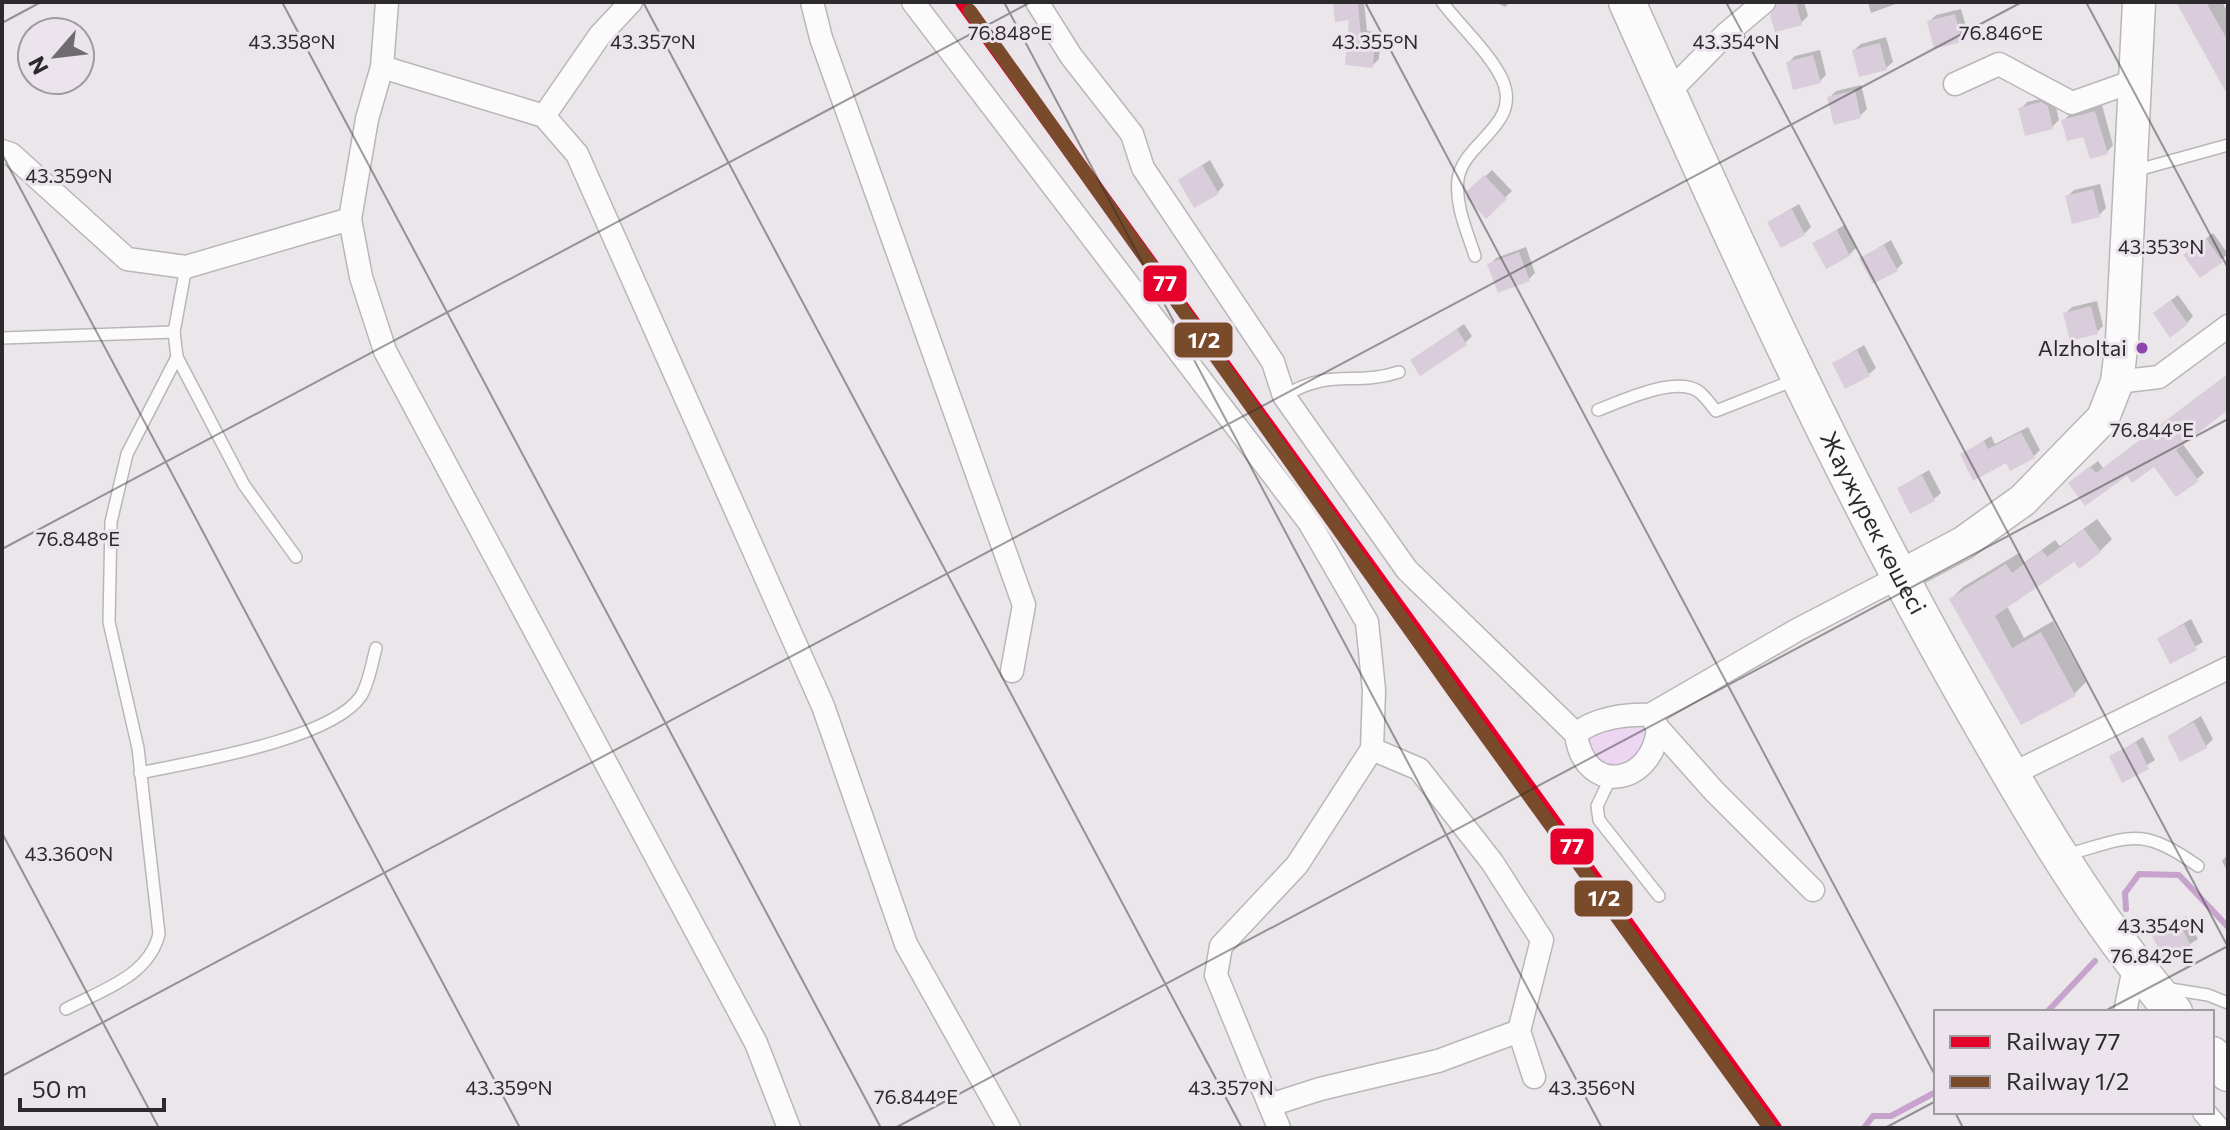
<svg xmlns="http://www.w3.org/2000/svg" width="2230" height="1130" viewBox="0 0 2230 1130" font-family="Commissioner,sans-serif">
<rect width="100%" height="100%" fill="#eae6ea"/>
<!-- green -->
<polygon fill="#ecd6f1" points="1635,722 1646,729 1642,749 1615,771 1600,770 1584,741 1590,730"/>
<!-- shadow -->
<g fill="#0003">
<polygon points="1335,2 1364,2 1367,31 1381,33 1379,59 1372,66 1351,18"/>
<polygon points="1495,2 1510,2 1505,7"/>
<polygon points="1780,2 1804,2 1808,16 1801,23"/>
<polygon points="1868,2 1901,2 1871,13"/>
<polygon points="2179,2 2222,2 2228,12 2228,92"/>
<polygon points="1961,9 1968,33 1961,40 1929,22 1936,15"/>
<polygon points="1886,37 1893,62 1886,68 1854,50 1861,44"/>
<polygon points="1820,50 1826,75 1820,81 1788,63 1795,56"/>
<polygon points="1861,85 1867,109 1860,116 1829,98 1836,91"/>
<polygon points="2049,97 2054,99 2059,120 2052,127 2021,109 2027,102"/>
<polygon points="2102,105 2113,145 2107,152 2063,121 2070,114"/>
<polygon points="1210,160 1224,185 1218,192 1180,180"/>
<polygon points="1492,170 1512,191 1486,216 1468,193"/>
<polygon points="2100,184 2106,208 2099,215 2067,197 2074,190"/>
<polygon points="1799,204 1811,227 1804,234 1769,222"/>
<polygon points="1844,225 1856,248 1849,255 1814,244"/>
<polygon points="2213,233 2228,254 2201,276 2193,249"/>
<polygon points="1891,240 1903,263 1896,270 1862,258"/>
<polygon points="1526,247 1535,273 1529,279 1490,265 1496,258"/>
<polygon points="2178,295 2193,316 2187,323 2162,307"/>
<polygon points="2097,301 2103,326 2097,332 2065,314 2072,307"/>
<polygon points="1464,324 1472,336 1465,343 1412,360"/>
<polygon points="1864,345 1876,368 1869,374 1834,363"/>
<polygon points="2228,374 2228,409 2182,443 2204,473 2197,479 2154,464 2127,473 2077,477 2098,461 2103,468"/>
<polygon points="2028,427 2040,450 2034,456 1962,455 1991,436 1995,444"/>
<polygon points="1929,470 1941,493 1934,499 1899,488"/>
<polygon points="2097,519 2112,539 2100,551 2079,566 2075,560 2007,606 2024,638 2053,621 2086,682 2074,694 2022,723 1951,599 1963,587 2019,553 2024,563 2055,540 2060,546"/>
<polygon points="2191,619 2203,642 2171,661 2159,638"/>
<polygon points="2201,716 2213,739 2206,746 2169,736"/>
<polygon points="2143,737 2155,760 2123,780 2111,757"/>
<polygon points="2228,854 2228,873 2222,861"/>
<polygon points="2186,916 2198,939 2167,959 2154,936"/>
</g>
<g fill="none" stroke-linecap="round" stroke-linejoin="round">
<!-- stream -->
<g stroke="#c6a2cd" stroke-width="6">
<polyline points="2126,909 2125,893 2139,874 2179,875 2228,927"/>
<polyline points="2047,1012 2095,961"/>
<polyline points="1864,1128 1873,1116 1891,1116 1936,1092"/>
</g>
</g>
<!-- building -->
<g fill="#d9cddb">
<polygon points="1333,2 1358,2 1361,37 1375,39 1373,68 1345,65 1349,20 1335,22"/>
<polygon points="1778,2 1796,2 1802,25 1775,32 1770,15"/>
<polygon points="2176,2 2206,2 2228,41 2228,96"/>
<polygon points="1955,14 1962,42 1934,49 1927,21"/>
<polygon points="1880,43 1887,70 1859,77 1852,50"/>
<polygon points="1813,55 1821,83 1793,90 1786,62"/>
<polygon points="1855,90 1861,118 1834,125 1827,97"/>
<polygon points="2041,102 2048,106 2053,129 2025,136 2018,108"/>
<polygon points="2095,111 2108,154 2090,159 2083,137 2067,141 2061,120"/>
<polygon points="1202,165 1219,194 1194,208 1178,180"/>
<polygon points="1484,175 1507,199 1486,219 1467,199 1466,192"/>
<polygon points="2093,189 2100,217 2072,224 2065,196"/>
<polygon points="1792,209 1805,235 1781,248 1767,222"/>
<polygon points="1837,230 1850,256 1826,269 1812,243"/>
<polygon points="2206,238 2223,262 2200,278 2183,255"/>
<polygon points="1884,245 1898,271 1873,284 1859,258"/>
<polygon points="1519,252 1530,281 1498,293 1487,264"/>
<polygon points="2171,300 2188,324 2170,338 2153,313"/>
<polygon points="2091,306 2098,334 2070,341 2063,313"/>
<polygon points="1457,329 1467,345 1420,376 1410,360"/>
<polygon points="1857,350 1870,376 1845,389 1832,363"/>
<polygon points="2228,374 2228,410 2176,450 2199,481 2176,497 2154,467 2132,483 2127,476 2085,506 2068,483 2090,466 2096,473"/>
<polygon points="2021,432 2035,458 2010,471 2006,463 1973,481 1960,454 1984,441 1988,449"/>
<polygon points="1922,475 1935,501 1910,514 1897,488"/>
<polygon points="2084,529 2101,552 2079,569 2074,562 1995,616 2012,648 2041,632 2076,696 2021,725 1949,599 2006,564 2012,573 2042,550 2047,557"/>
<polygon points="2184,624 2197,650 2170,664 2157,638"/>
<polygon points="2194,722 2207,748 2180,762 2167,736"/>
<polygon points="2136,742 2149,769 2122,783 2109,756"/>
<polygon points="2179,922 2192,948 2166,962 2152,936"/>
</g>
<g fill="none" stroke-linecap="round" stroke-linejoin="round">
<!-- lane casing -->
<g stroke="#b9b6ba" stroke-width="14">
<g id="lane">
<path d="M1442,2C1460,26 1489,52 1502,79C1523,125 1464,141 1458,179C1455,206 1467,231 1475,256"/>
<polyline points="2134,171 2228,145"/>
<polyline points="186,267 174,332 177,357 244,485 296,557"/>
<polyline points="2,338 174,332"/>
<path d="M1284,396C1332,367 1353,387 1399,372"/>
<path d="M1598,410C1622,401 1674,376 1698,391C1705,396 1711,405 1716,411L1797,379"/>
<path d="M140,773C192,762 331,740 361,696C369,683 372,663 376,648"/>
<polyline points="1611,777 1597,806 1599,820 1659,896"/>
<path d="M2066,855C2130,837 2139,825 2198,866"/>
<polyline points="2164,988 2208,995 2228,1003"/>
<path d="M66,1009C102,990 149,976 159,934L138,748L109,622L111,522L127,454L177,357"/>
</g>
</g>
<!-- street casing -->
<g stroke="#b9b6ba" stroke-width="25">
<g id="street">
<polyline points="387,2 382,67 367,119 350,219 361,277 385,351 756,1043 789,1128"/>
<polyline points="812,2 821,38 1024,605 1012,671"/>
<polyline points="913,2 1309,522 1367,622 1374,690 1372,749 1297,865 1221,946 1216,975 1279,1128"/>
<path d="M1037,2L1071,56L1132,134L1143,168L1273,362L1284,396L1407,570L1576,734C1584,797 1653,786 1658,728L1650,715C1626,714 1594,718 1576,734"/>
<polyline points="382,67 544,116 577,154 823,706 906,944 1009,1128"/>
<polyline points="1955,84 1999,64 2072,103 2134,81"/>
<polyline points="1668,93 1726,34 1764,2"/>
<polyline points="544,116 600,35 631,2"/>
<polyline points="2,151 11,154 127,259 186,267 350,219"/>
<polyline points="2117,382 2159,377 2228,326"/>
<polyline points="1650,715 1797,630 1897,578"/>
<polyline points="1658,728 1714,791 1813,890"/>
<polyline points="1372,749 1419,769 1492,862 1542,940 1519,1031 1534,1077"/>
<polyline points="2010,775 2228,668"/>
<polyline points="2125,1012 2135,963"/>
<polyline points="1270,1105 1320,1089 1438,1061 1519,1031"/>
<polyline points="2204,1112 2218,1128"/>
</g>
</g>
<!-- secondary casing -->
<g stroke="#b9b6ba" stroke-width="35">
<polyline id="secondary" points="1897,578 1963,543 2023,500 2103,418 2117,382 2122,341 2139,2"/>
</g>
<!-- primary casing -->
<g stroke="#b9b6ba" stroke-width="39">
<g id="primary">
<path id="s1" d="M1627,2C1734,242 1843,483 1974,711C2034,816 2095,921 2174,1012"/>
<polyline points="2212,1055 2228,1073"/>
</g>
</g>
<!-- lane -->
<use href="#lane" stroke="#fcfbfc" stroke-width="11"/>
<!-- street -->
<use href="#street" stroke="#fcfbfc" stroke-width="22"/>
<!-- secondary -->
<use href="#secondary" stroke="#fcfbfc" stroke-width="32"/>
<!-- primary -->
<use href="#primary" stroke="#fcfbfc" stroke-width="36"/>
<!-- rail-1 casing -->
<g stroke="#ebe4ec" stroke-width="20">
<polyline id="rail-1" points="962,2 1775,1128"/>
</g>
<!-- rail-2 casing -->
<g stroke="#ebe4ec" stroke-width="20">
<polyline id="rail-2" points="970,11 1457,696 1770,1128"/>
</g>
<!-- rail-1 -->
<use href="#rail-1" stroke="#e4002b" stroke-width="14"/>
<!-- rail-2 -->
<use href="#rail-2" stroke="#7a4b2a" stroke-width="14"/>
</g>
<!-- ticks -->
<path fill="none" stroke="#2c2a2d" stroke-width="2" stroke-opacity="0.45" d="M282,2L881,1128M643,2L1242,1128M1004,2L1602,1128M1365,2L1936,1077M1726,2L2228,947M2086,2L2228,268M2,23L41,2M2,154L520,1128M2,549L1031,2M2,833L159,1128M2103,1012L2228,946M2,1076L2022,2M1955,1112L1963,1128M895,1128L2228,419M1885,1128L1936,1101"/>
<!-- markers -->
<circle fill="#8e44ad" stroke="#ebe4ec" stroke-width="3" cx="2142" cy="348" r="7"/>
<g text-anchor="middle" stroke-width="6" stroke-linejoin="round" paint-order="stroke">
<!-- bus labels -->
<g font-size="22" fill="#2c2a2d" stroke="#ebe4ec" text-anchor="end">
<text x="2127" y="356">Alzholtai</text>
</g>
<!-- street labels -->
<g font-size="24" fill="#2c2a2d" stroke="#ebe4ec">
<text dy="8" stroke="none"><textPath href="#s1" startOffset="576">Жаужүрек көшесі</textPath></text>
</g>
</g>
<g font-size="20" text-anchor="middle" fill="#2c2a2d" stroke="#ebe4ec" stroke-width="6" stroke-linejoin="round" paint-order="stroke">
<text x="1010" y="40">76.848°E</text>
<text x="2001" y="40">76.846°E</text>
<text x="1375" y="49">43.355°N</text>
<text x="1736" y="49">43.354°N</text>
<text x="292" y="49">43.358°N</text>
<text x="653" y="49">43.357°N</text>
<text x="69" y="183">43.359°N</text>
<text x="2161" y="254">43.353°N</text>
<text x="2152" y="437">76.844°E</text>
<text x="78" y="546">76.848°E</text>
<text x="69" y="861">43.360°N</text>
<text x="2161" y="933">43.354°N</text>
<text x="2152" y="963">76.842°E</text>
<text x="509" y="1095">43.359°N</text>
<text x="1231" y="1095">43.357°N</text>
<text x="1592" y="1095">43.356°N</text>
<text x="916" y="1104">76.844°E</text>
</g>
<g stroke="#ebe4ec" stroke-width="3">
<rect x="1142" y="264" width="46" height="39" rx="8" fill="#e4002b"/>
<rect x="1173" y="321" width="61" height="38" rx="8" fill="#7a4b2a"/>
<rect x="1549" y="827" width="46" height="39" rx="8" fill="#e4002b"/>
<rect x="1573" y="879" width="61" height="39" rx="8" fill="#7a4b2a"/>
</g>
<g font-size="22" text-anchor="middle" font-weight="bold" fill="#fff">
<text x="1165" y="291">77</text>
<text x="1204" y="348">1/2</text>
<text x="1572" y="854">77</text>
<text x="1604" y="906">1/2</text>
</g>
<!-- border -->
<rect width="2230" height="1130" fill="none" stroke="#2c2a2d" stroke-width="8"/>
<!-- legend -->
<rect x="1934" y="1010" width="280" height="104" fill="#ebe4ec" stroke="#9f9aa0" stroke-width="2"/>
<rect x="1950" y="1036" width="40" height="12" fill="#e4002b" stroke="#9f9aa0" stroke-width="2"/>
<text x="2006" y="1050" font-size="24" fill="#2c2a2d">Railway 77</text>
<rect x="1950" y="1076" width="40" height="12" fill="#7a4b2a" stroke="#9f9aa0" stroke-width="2"/>
<text x="2006" y="1090" font-size="24" fill="#2c2a2d">Railway 1/2</text>
<!-- north arrow -->
<g transform="translate(56 56) rotate(242)"><circle r="38" fill="#ebe4ec" stroke="#9f9aa0" stroke-width="2"/>
<path d="M0-6L14 30L0 20L-14 30Z" fill="#6e6c6f"/>
<text y="-12" font-size="22" font-weight="bold" text-anchor="middle" fill="#2c2a2d">N</text>
</g>
<!-- scale -->
<path d="M20 1098v12h144v-12" fill="none" stroke="#2c2a2d" stroke-width="4"/>
<text x="32" y="1098" font-size="24" fill="#2c2a2d" stroke="#ebe4ec" stroke-width="6" paint-order="stroke">50 m</text>
</svg>
